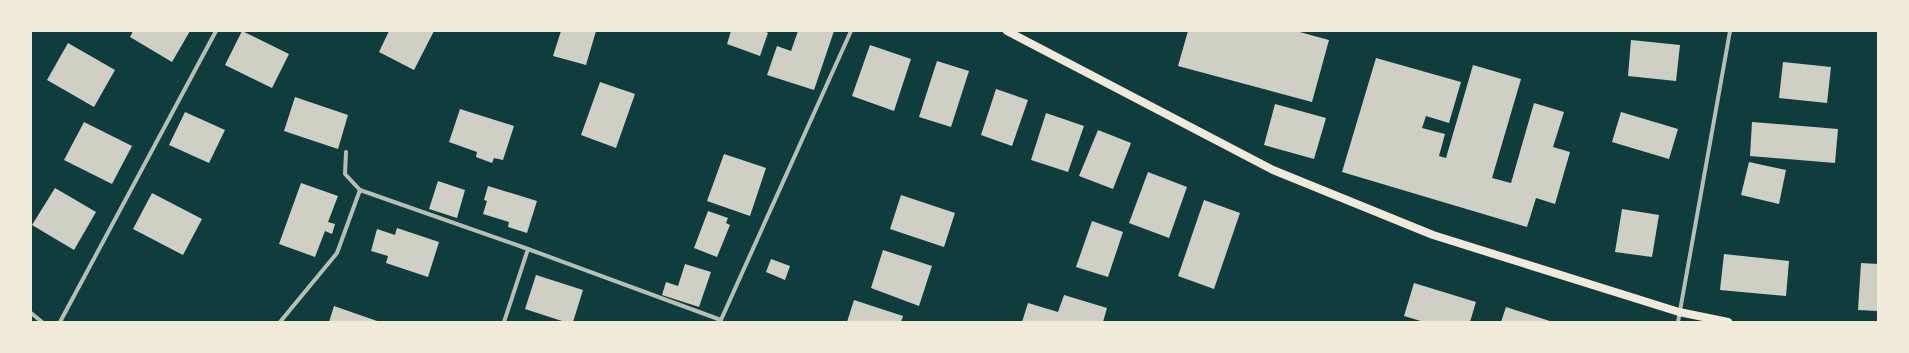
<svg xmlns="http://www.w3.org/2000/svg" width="1909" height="353" viewBox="0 0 1909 353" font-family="'Exo 2',sans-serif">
<rect width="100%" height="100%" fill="#0f3d3e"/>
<!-- building -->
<g fill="#cfcfc3">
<polygon points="133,31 190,31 172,62 130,37"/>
<polygon points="242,31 289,54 272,88 225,65"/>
<polygon points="389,31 434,31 414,70 379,52"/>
<polygon points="561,31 596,31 586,65 553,56"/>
<polygon points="731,31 764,31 768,33 760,56 727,44"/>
<polygon points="798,31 834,31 814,90 767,75 777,46 791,51"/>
<polygon points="1188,31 1296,31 1329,40 1312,102 1178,66"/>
<polygon points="1631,40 1680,45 1676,81 1628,76"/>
<polygon points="68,43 115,70 94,107 47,80"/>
<polygon points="870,45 911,59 894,111 852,96"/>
<polygon points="1376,58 1461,82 1449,123 1426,116 1422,128 1445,134 1439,156 1446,158 1473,65 1521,79 1492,178 1511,183 1534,103 1564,112 1553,147 1570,152 1555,204 1536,198 1527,227 1342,172"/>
<polygon points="937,61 969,71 951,127 919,117"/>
<polygon points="1783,62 1831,67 1827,103 1779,98"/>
<polygon points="600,82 635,94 616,148 581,135"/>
<polygon points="996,89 1028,100 1012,146 981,135"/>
<polygon points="295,97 348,115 338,149 284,131"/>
<polygon points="1275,104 1326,118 1314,159 1264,145"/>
<polygon points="460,109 514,126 503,160 494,158 492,163 476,157 477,152 449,142"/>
<polygon points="185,112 225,130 209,163 169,145"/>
<polygon points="1621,112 1678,129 1669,159 1612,142"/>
<polygon points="1046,113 1084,126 1068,172 1031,160"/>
<polygon points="84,122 132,146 112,184 64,160"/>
<polygon points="1752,122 1838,129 1835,163 1750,156"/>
<polygon points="1098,130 1131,143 1113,189 1079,176"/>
<polygon points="724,154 766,168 750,216 707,201"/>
<polygon points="1749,162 1786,170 1779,204 1741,195"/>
<polygon points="1148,172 1187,187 1169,238 1129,223"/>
<polygon points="438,181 465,190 457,218 429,209"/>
<polygon points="301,183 338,196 328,222 335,224 332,234 325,231 315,257 279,244"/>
<polygon points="488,186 537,201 527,233 508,227 509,222 483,214 487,201 484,200"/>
<polygon points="55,188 96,212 74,250 32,225"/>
<polygon points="152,193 202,219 183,255 133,229"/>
<polygon points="901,195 955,213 944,247 890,229"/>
<polygon points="1204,200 1240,213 1214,289 1178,276"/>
<polygon points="1622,209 1659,215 1652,257 1615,252"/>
<polygon points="708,211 728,218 726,223 730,225 717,257 694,248"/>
<polygon points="1092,221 1123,232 1108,277 1076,267"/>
<polygon points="397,228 439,242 428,277 386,263 388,256 371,251 377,229 395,235"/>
<polygon points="883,250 932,266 919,306 871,288"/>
<polygon points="1724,254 1789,261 1786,296 1720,290"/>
<polygon points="771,259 790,266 785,280 766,272"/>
<polygon points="1861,263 1878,264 1878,311 1858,310"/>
<polygon points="685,264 711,272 699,307 662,295 666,282 678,286"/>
<polygon points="536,275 583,290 573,322 565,322 525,309"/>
<polygon points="1414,283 1476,302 1470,322 1424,322 1404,316"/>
<polygon points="1064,295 1107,308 1103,322 1022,322 1028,303 1058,312"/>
<polygon points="854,300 903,316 901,322 847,322"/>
<polygon points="334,306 380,322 329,322"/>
<polygon points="1506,307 1553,322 1501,322"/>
</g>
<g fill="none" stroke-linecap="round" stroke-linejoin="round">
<!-- minor -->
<g stroke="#b8beb3" stroke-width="4">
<polyline points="346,152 345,174 360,190 528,249 721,320"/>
<polyline points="31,313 42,322"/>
<polyline points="60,322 216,31"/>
<polyline points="280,322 337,253 360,190"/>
<polyline points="504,322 528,249"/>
<polyline points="720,322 851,31"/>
<polyline points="1678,322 1730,31"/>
</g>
<!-- secondary -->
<polyline stroke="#f1e9da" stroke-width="8" points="1007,31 1273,170 1433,235 1679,312 1728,322"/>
</g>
<!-- border -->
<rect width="1909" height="353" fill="none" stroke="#f1e9da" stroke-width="64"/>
</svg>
